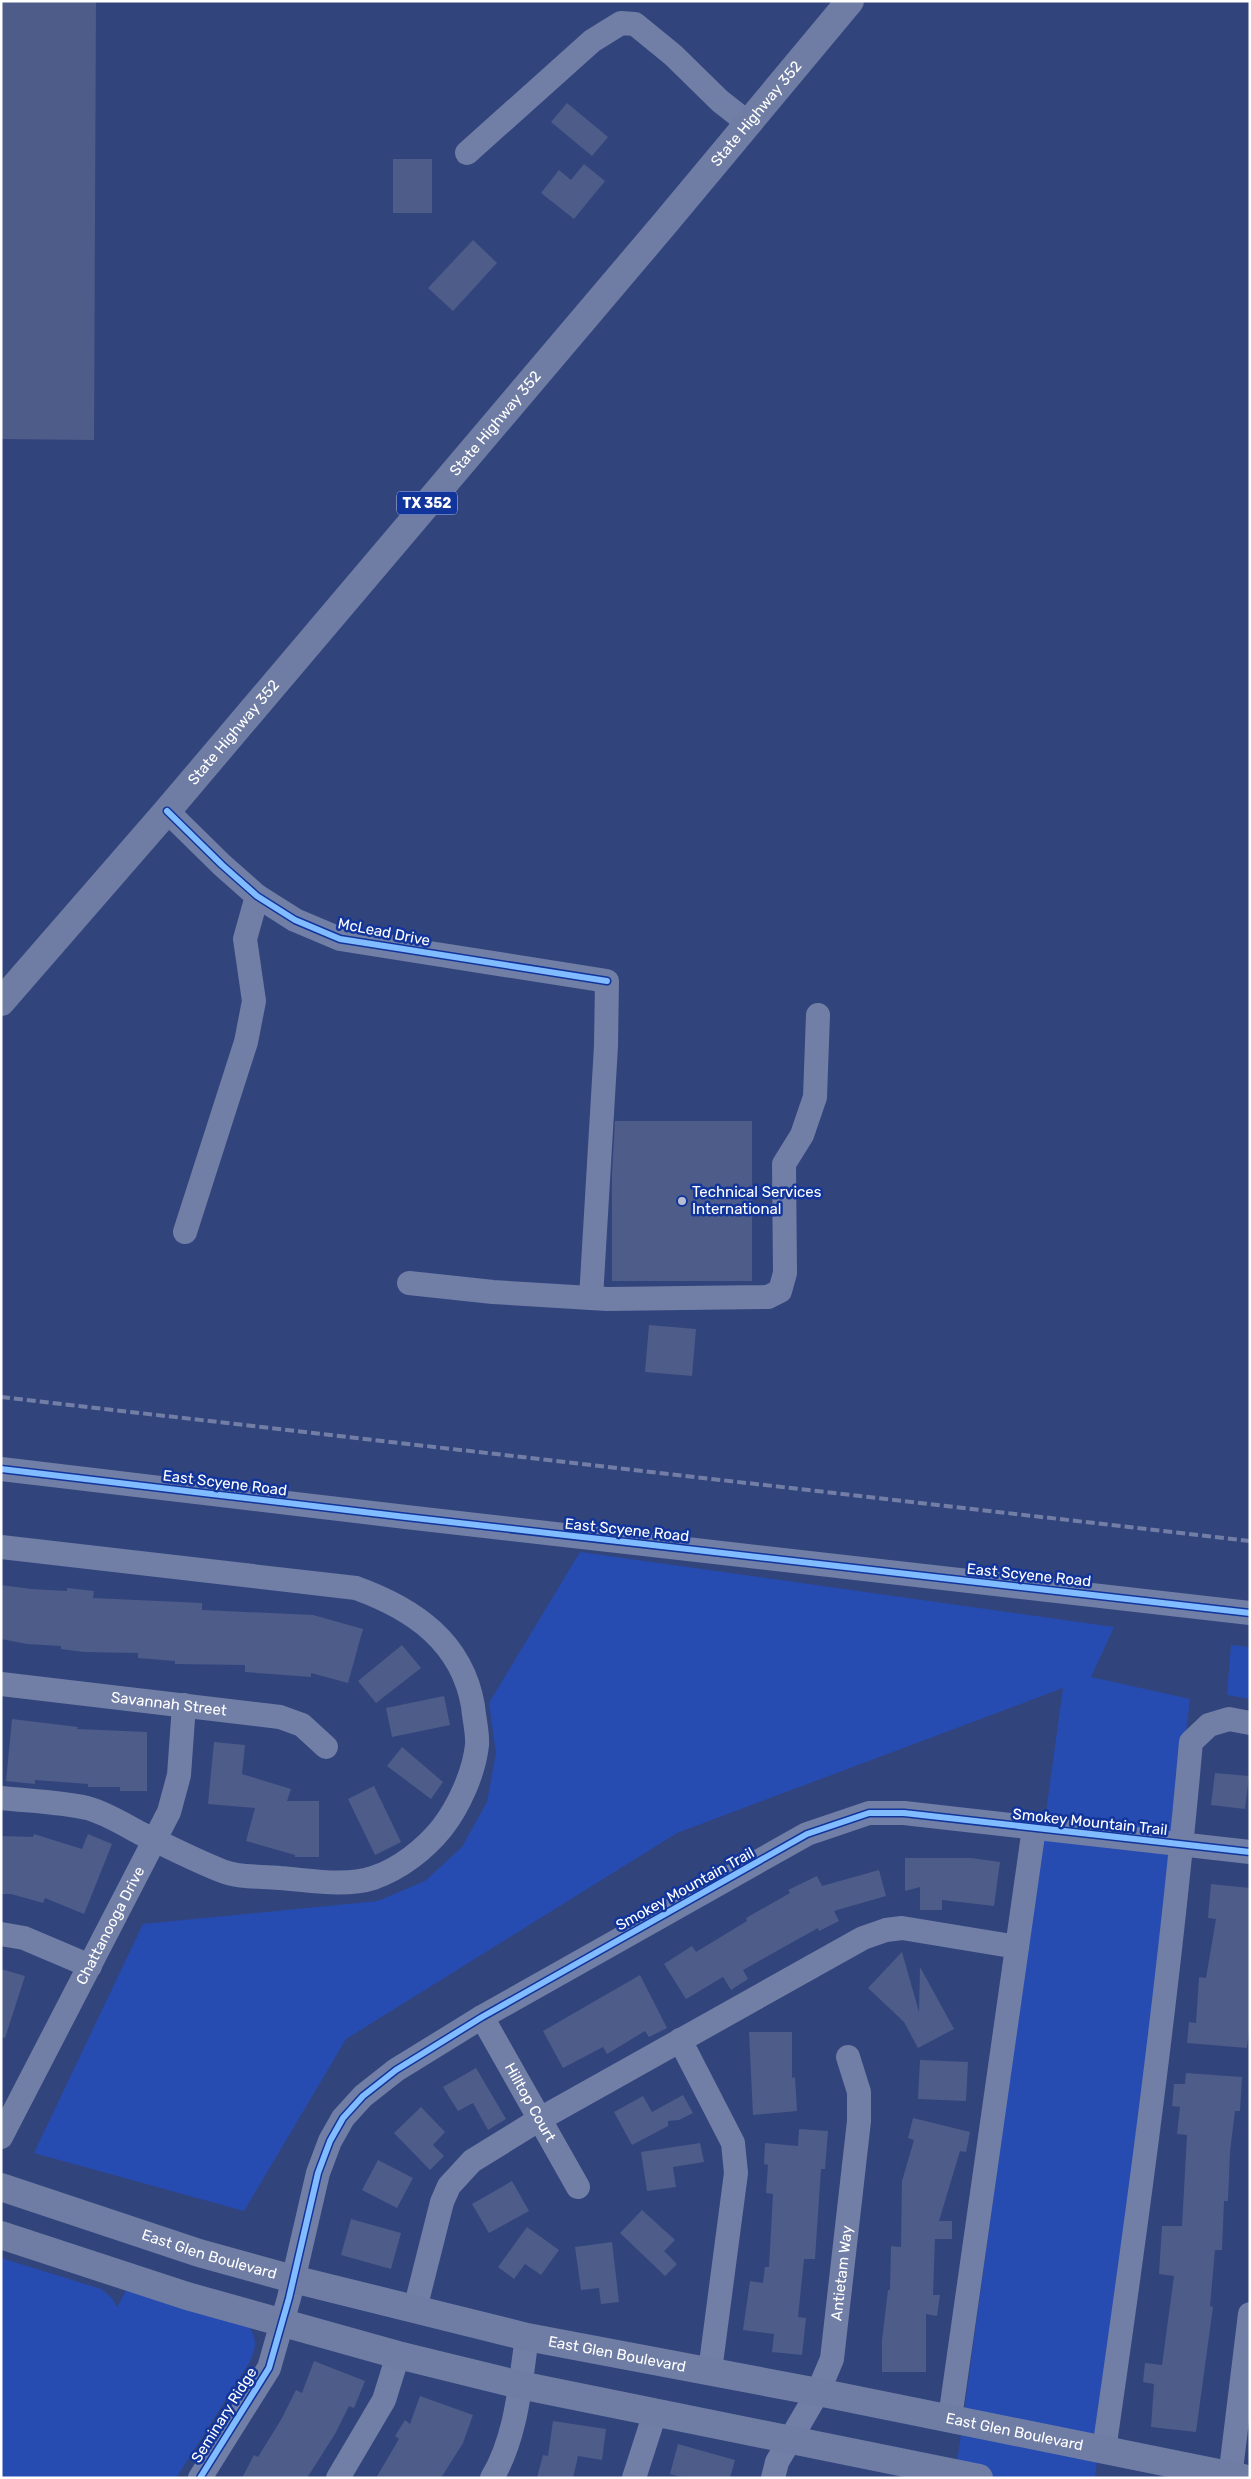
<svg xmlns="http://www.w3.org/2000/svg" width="1251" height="2479" viewBox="0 0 1251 2479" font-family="Rubik,sans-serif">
<rect width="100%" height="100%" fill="#32447c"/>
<!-- green -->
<g fill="#274cb1">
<polygon points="580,1552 1114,1627 1091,1677 1190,1699 1095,2478 955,2478 1063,1688 677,1833 346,2039 244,2211 34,2153 143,1924 378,1901 425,1881 462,1847 487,1802 496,1753 489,1703"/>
<polygon points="1231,1645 1250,1647 1250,1699 1227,1695"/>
<path d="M1,2258L101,2289L112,2298L117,2307L127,2289L248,2325C258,2340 256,2348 249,2363L176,2478H1Z"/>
</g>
<!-- building -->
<g fill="#4d5c89">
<polygon points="1,1 96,1 94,440 1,439"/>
<polygon points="567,103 608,137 592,156 551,122"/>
<rect x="393" y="159" width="39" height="54"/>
<polygon points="584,164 605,181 574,219 541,193 559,170 571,180"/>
<polygon points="473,240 497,263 453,311 428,288"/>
<polygon points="615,1121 752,1121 752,1281 612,1281 612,1174"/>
<polygon points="649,1325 696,1329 692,1376 645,1372"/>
<polygon points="1,1585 31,1589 67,1591 67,1588 94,1591 93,1598 202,1603 202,1610 313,1615 363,1629 348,1683 311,1673 311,1677 245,1672 245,1665 175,1664 175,1661 138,1658 138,1653 84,1652 61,1649 61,1646 27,1644 1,1639"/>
<polygon points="402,1645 421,1668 376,1703 358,1681"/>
<polygon points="444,1696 450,1725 392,1737 386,1708"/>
<polygon points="12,1719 78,1727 77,1729 147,1732 147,1791 120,1791 120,1787 88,1787 88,1784 35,1780 35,1784 6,1781"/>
<polygon points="214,1742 245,1745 242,1774 291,1789 287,1801 319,1801 319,1857 295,1857 295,1855 246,1841 255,1808 208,1804"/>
<polygon points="402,1747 443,1782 431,1799 387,1766"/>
<polygon points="1215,1773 1249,1776 1245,1809 1211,1805"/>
<polygon points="374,1786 401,1842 375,1855 348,1799"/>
<polygon points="34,1834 82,1849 88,1834 112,1844 84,1914 45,1898 43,1903 11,1894 1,1894 1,1836 33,1837"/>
<polygon points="905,1858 971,1858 1000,1862 994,1906 942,1900 942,1910 920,1910 920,1887 905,1891"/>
<polygon points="879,1870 886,1896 834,1911 839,1921 819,1931 818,1928 743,1970 748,1979 731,1990 723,1977 686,1999 664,1964 692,1946 696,1952 747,1921 746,1918 790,1893 788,1890 817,1876 822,1886"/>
<polygon points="1211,1884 1250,1888 1250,2020 1247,2048 1187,2043 1189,2022 1196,2023 1199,1977 1206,1978 1216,1919 1208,1918"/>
<polygon points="902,1952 919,2012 920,1967 954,2029 918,2048 904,2022 868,1988"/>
<polygon points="1,1969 25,1976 5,2038 1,2037"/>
<polygon points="640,1975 667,2028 649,2037 645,2031 607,2054 603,2047 563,2068 543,2031"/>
<polygon points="749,2032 792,2032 792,2078 795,2077 797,2111 753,2115"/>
<polygon points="920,2060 968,2062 966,2101 918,2099"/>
<polygon points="476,2068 506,2119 488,2130 473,2103 458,2111 443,2087"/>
<polygon points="1186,2073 1242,2077 1240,2111 1235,2111 1230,2152 1228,2201 1224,2201 1222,2250 1215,2250 1210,2306 1213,2307 1196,2432 1151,2427 1154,2384 1143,2382 1145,2363 1162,2365 1174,2276 1159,2274 1162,2226 1182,2226 1187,2135 1177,2134 1180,2107 1172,2106 1174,2084 1185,2084"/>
<polygon points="683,2095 693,2113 679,2120 668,2121 668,2126 632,2145 614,2112 643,2096 652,2112"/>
<polygon points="421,2107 445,2132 433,2145 444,2156 430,2170 394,2133"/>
<polygon points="913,2118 970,2132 966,2152 960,2151 939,2221 952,2221 952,2239 935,2239 933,2295 940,2295 937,2316 926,2314 926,2372 882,2372 882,2340 888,2290 890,2290 891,2246 901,2247 902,2181 914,2140 908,2138"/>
<polygon points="799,2129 828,2131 825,2169 821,2169 815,2259 804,2259 798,2317 806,2318 802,2355 772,2352 774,2334 743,2330 750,2281 763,2283 765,2267 769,2267 773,2194 766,2193 768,2165 764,2164 765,2143 798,2146"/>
<polygon points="700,2143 704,2162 673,2167 676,2187 647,2191 641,2152"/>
<polygon points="378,2160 413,2178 397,2208 362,2190"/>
<polygon points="512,2181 529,2211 489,2233 472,2204"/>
<polygon points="642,2210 675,2240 664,2251 677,2264 665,2276 620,2233"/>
<polygon points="351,2219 401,2233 391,2269 341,2255"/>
<polygon points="527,2227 559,2250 541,2275 525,2264 514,2279 498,2267"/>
<polygon points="612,2242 619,2302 601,2304 599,2288 581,2290 575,2247"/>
<polygon points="314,2361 365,2381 354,2408 349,2406 335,2434 307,2478 242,2478 254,2455 258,2457 282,2418 296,2390 302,2393"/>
<polygon points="420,2396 473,2415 463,2443 441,2478 376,2478 399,2439 395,2436 405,2420 410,2424"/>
<polygon points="553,2421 606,2429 602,2460 578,2456 573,2478 537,2478 543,2455 548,2456"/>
<polygon points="678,2444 735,2460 730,2478 684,2478 670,2474"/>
</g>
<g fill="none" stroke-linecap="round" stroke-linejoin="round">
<!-- minor -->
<g stroke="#717ea6" stroke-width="24">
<polyline points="467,153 592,41 621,23 635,24 673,55 720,101 748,123"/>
<polyline points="167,811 222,865 257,896 295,920 340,939 607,981 606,1046 591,1298"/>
<polyline points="185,1232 246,1042 254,1001 245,939 257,896"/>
<polyline points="409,1283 493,1292 607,1299 768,1297 780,1291 785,1273 784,1164 802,1135 815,1097 818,1015"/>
<polyline points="1,1469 406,1517 1250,1613"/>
<path d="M1,1547L356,1588C414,1609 462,1642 473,1706C474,1719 478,1733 477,1745C474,1773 459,1806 442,1828C425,1849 400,1869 373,1878C345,1887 309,1880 280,1878C261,1876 239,1878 222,1871C194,1860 167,1846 140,1833C123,1824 106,1813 87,1808C60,1802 29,1801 1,1798"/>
<path id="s1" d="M1,1684L280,1717L302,1725L326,1747"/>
<polyline points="1,1934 24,1938 90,1966"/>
<path id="s2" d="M482,2017L578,2187"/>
<polyline points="680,2040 733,2143 736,2173 710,2371"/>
<path id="s3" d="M1,2137L169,1812L179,1775L184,1705"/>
<polyline points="415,2309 442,2202 449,2186 472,2161 540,2119 863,1938 886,1930 902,1928 1017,1947"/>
<polyline points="950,2418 1034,1828"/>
<path d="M1104,2450C1138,2215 1170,1978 1191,1742L1209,1725L1229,1719L1250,1723"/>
<polyline points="200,2478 269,2368 289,2298 318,2173 330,2141 343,2118 363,2096 396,2070 482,2017 807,1834 869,1813 904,1813 1250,1852"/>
<polyline points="338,2478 384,2400 398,2355"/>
<path d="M492,2478C517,2436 520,2384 527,2337"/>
<polyline points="634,2478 655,2413"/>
<path id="s4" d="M773,2478L777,2462L818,2392L832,2359L859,2121V2092L848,2057"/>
<polyline points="1230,2478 1250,2314"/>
</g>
<!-- major -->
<g stroke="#6f7da4" stroke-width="28">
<path id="s5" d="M1,1002L167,811L666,222L850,1"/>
<path id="s6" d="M1,2187L199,2253L293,2279L527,2337L818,2392L1243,2478"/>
<polyline points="1,2235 187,2296 398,2355 520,2385 979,2478"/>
</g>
<!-- rail -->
<polyline stroke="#727ea5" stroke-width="4" stroke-dasharray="9 4" stroke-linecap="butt" points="1,1397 1250,1541"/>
<!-- cycleway casing -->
<g stroke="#12359b" stroke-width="9">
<g id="cycleway">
<polyline points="167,811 222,865 257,896 295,920 340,939 607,981"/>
<polyline points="1,1469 406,1517 1250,1613"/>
<polyline points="200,2478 269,2368 289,2298 318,2173 330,2141 343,2118 363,2096 396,2070 482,2017 807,1834 869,1813 904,1813 1250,1852"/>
</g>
</g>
<!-- cycleway -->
<use href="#cycleway" stroke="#80bcff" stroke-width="6"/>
</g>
<!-- markers -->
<circle fill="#b7bed1" stroke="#12359b" stroke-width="2" cx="682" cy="1201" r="5"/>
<g text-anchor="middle" stroke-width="5" stroke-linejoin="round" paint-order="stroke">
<!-- shield labels -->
<rect fill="#12359b" stroke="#b8c2e1" stroke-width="1" x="397" y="491.5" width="60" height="23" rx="4"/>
<g font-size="14" font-weight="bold" fill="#fff">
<text x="427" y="508">TX 352</text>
</g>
<!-- street labels -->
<g font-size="15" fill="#fff" stroke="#12359b">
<text dy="5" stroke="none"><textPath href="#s5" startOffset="1166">State Highway 352</textPath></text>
<text dy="5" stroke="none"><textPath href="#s5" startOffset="761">State Highway 352</textPath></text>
<text dy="5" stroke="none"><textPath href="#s5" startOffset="356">State Highway 352</textPath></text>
<text transform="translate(384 932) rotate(11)" y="5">McLead Drive</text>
<text transform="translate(225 1483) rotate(7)" y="5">East Scyene Road</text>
<text transform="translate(627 1530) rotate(6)" y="5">East Scyene Road</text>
<text transform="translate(1029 1575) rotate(6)" y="5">East Scyene Road</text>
<text dy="5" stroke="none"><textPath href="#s1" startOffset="169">Savannah Street</textPath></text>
<text transform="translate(1090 1822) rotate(6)" y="5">Smokey Mountain Trail</text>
<text transform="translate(685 1889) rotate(-29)" y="5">Smokey Mountain Trail</text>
<text dy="5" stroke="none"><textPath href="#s3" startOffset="238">Chattanooga Drive</textPath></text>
<text dy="5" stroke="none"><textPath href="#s2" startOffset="98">Hilltop Court</textPath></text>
<text dy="5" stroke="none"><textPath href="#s6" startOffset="219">East Glen Boulevard</textPath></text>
<text dy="5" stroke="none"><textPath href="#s4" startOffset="220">Antietam Way</textPath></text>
<text dy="5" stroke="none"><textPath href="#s6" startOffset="639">East Glen Boulevard</textPath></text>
<text transform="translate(224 2415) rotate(-58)" y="5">Seminary Ridge</text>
<text dy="5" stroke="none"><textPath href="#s6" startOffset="1044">East Glen Boulevard</textPath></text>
</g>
<!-- poi labels -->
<g font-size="15" fill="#fff" stroke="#12359b" text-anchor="start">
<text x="692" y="1197">Technical Services<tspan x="692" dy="17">International</tspan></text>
</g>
</g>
<!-- border -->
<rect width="1251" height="2479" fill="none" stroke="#ffffff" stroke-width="5"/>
</svg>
